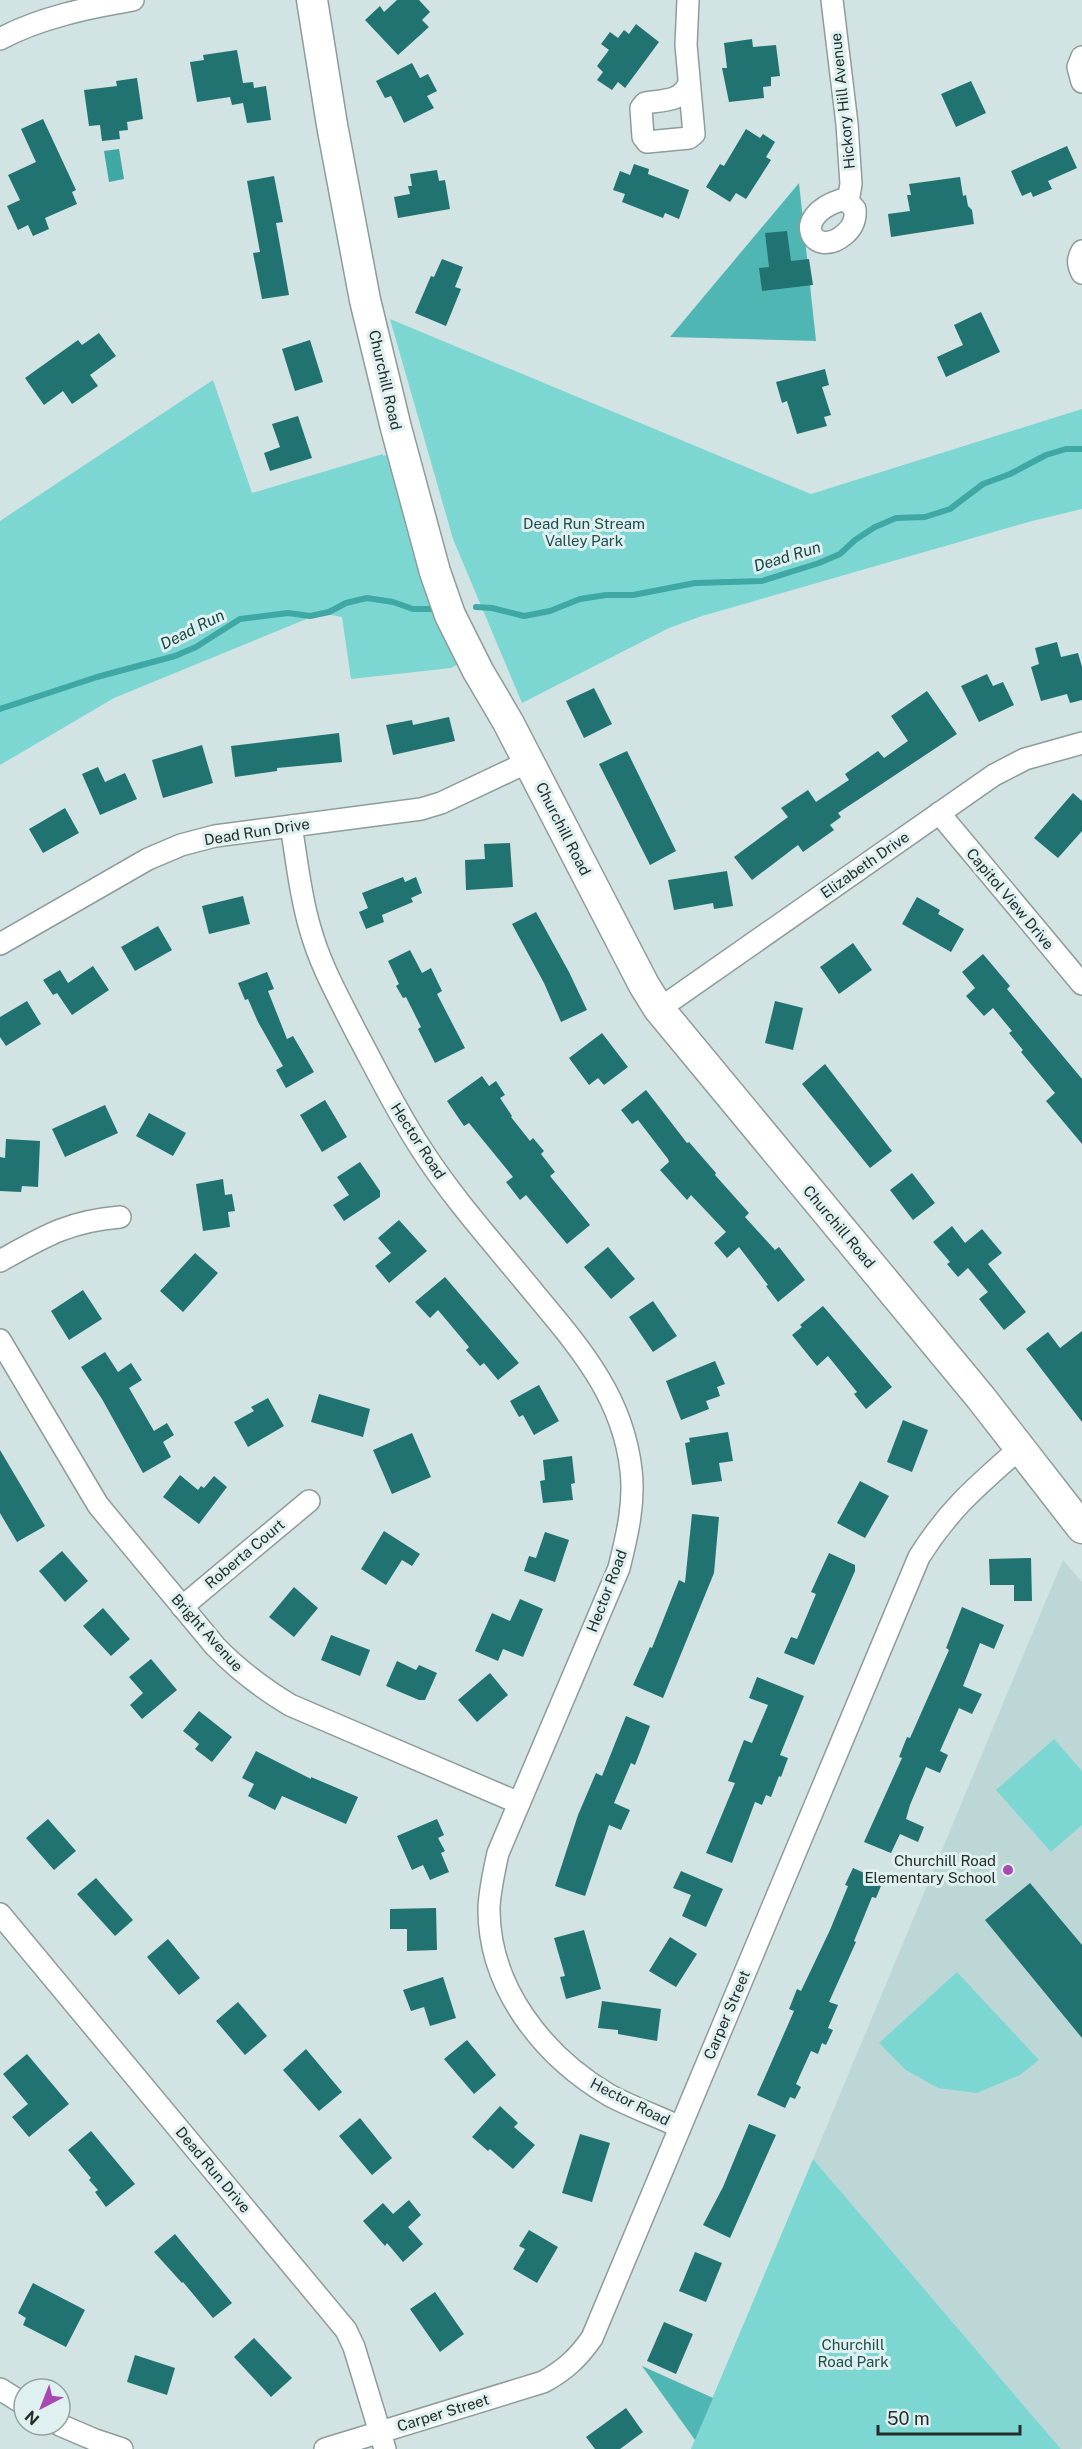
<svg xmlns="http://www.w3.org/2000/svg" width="1082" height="2449" viewBox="0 0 1082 2449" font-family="'Public Sans',sans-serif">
<rect width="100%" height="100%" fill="#d1e3e2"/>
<!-- built -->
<polygon fill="#bdd7d6" points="1063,1560 1082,1582 1082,2447 1080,2449 1061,2449 813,2159"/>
<!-- green -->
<g fill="#7cd7d3">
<polygon points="390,319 811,494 1082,409 1082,509 1032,521 702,616 669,628 522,703 453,539"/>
<polygon points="213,380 252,493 383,454 383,456 396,452 462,662 451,668 351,679 342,617 321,613 114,698 0,765 0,521"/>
<polygon points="1054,1739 1082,1771 1082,1825 1051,1852 996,1790"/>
<polygon points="957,1972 1039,2060 1020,2075 977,2093 938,2088 906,2070 879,2043"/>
<polygon points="813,2159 1061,2449 691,2449"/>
</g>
<!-- forest -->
<g fill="#4fb6b3">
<polygon points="799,183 816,341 670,337"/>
<polygon points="642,2366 713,2398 695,2440"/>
</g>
<!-- water -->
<polygon fill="#3fa8a5" points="119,149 124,179 109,182 104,151"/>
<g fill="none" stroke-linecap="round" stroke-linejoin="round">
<!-- stream -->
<g stroke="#3fa8a5" stroke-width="6">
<polyline points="476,607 492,608 524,616 550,611 580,599 606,595 633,595 695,583 762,581 819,563 840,554 855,540 875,527 896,518 925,517 950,509 983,484 1010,474 1046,455 1066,449 1082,449"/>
<polyline points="0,709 97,677 175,656 196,647 240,619 288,613 310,616 329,612 346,603 367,598 393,602 413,609 433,609"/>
</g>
</g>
<!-- building -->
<g fill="#217371">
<polygon points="397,0 419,0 430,12 422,20 429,27 398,55 365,20 380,6 384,12"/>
<polygon points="636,24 659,42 625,88 618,82 612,90 597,80 603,72 597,66 609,50 601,44 610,32 618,38 624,30 629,34"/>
<polygon points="752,39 753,47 776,45 780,76 771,77 771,86 763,87 764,98 729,102 722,68 727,68 724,43"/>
<polygon points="237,50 243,83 253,82 254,88 266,86 271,120 247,123 243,103 232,105 230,97 197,102 190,62 204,60 203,55"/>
<polygon points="412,63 420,78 428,74 437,91 427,96 434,108 404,123 391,96 385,98 376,81"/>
<polygon points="137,78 143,119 127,122 128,130 119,131 120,139 102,141 100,125 89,126 84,90 117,86 116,81"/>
<polygon points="971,81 986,113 956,127 941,94"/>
<polygon points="43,119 76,190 72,192 77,204 45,218 49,229 33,236 28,225 18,230 7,206 20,200 8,175 36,162 21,129"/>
<polygon points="746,129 760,138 763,134 775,142 766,157 771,160 746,199 736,193 730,202 706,187 720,164 724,166"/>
<polygon points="1067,146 1077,168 1048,181 1052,189 1033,197 1031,192 1022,196 1011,171"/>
<polygon points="634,164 649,169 648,174 689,190 679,219 665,213 663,218 622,202 625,194 613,190 620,171 630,175"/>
<polygon points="437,170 439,181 445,180 450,209 398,218 394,197 410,194 408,186 412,186 410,174"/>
<polygon points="274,176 283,222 276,223 289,295 262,299 253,253 260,252 247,181"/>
<polygon points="960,177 963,196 966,195 968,206 972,210 974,224 891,237 888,214 910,211 907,195 911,195 909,184"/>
<polygon points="787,231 791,261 809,259 813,285 762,291 759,268 769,267 765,233"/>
<polygon points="442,259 463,267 455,287 461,289 446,326 415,313 431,276 434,277"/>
<polygon points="981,312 1000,352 946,377 937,357 963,345 954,325"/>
<polygon points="99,333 116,356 90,375 98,386 72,404 63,391 44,405 25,378 78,340 82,345"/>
<polygon points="310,340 323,382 295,391 282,349"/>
<polygon points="825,369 829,385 822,387 831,415 824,417 827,426 797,434 787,401 782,403 776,382"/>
<polygon points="298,416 312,458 270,471 264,453 280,447 272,424"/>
<polygon points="1057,642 1061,657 1078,653 1082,667 1082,700 1070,703 1067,694 1041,701 1031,667 1039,664 1035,648"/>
<polygon points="987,674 993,686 1003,682 1014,705 979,722 961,686"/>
<polygon points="594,688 612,724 584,738 566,701"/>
<polygon points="927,691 957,734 838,813 841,817 830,825 834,830 803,852 798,845 752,880 734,857 788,817 781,808 808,790 816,802 849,780 845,774 878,751 884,758 908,741 891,716"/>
<polygon points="449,717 455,741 393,755 386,725 412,720 413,725"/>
<polygon points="339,733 342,762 277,768 277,771 235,777 231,746"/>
<polygon points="202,745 213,783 163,798 152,760"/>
<polygon points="627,751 676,851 650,865 599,764"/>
<polygon points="98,767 105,782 125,773 137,799 100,815 82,774"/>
<polygon points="1073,793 1082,801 1082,831 1058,858 1034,838"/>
<polygon points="65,808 79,833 43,853 29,829"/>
<polygon points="510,843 513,887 466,890 465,860 485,859 484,844"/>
<polygon points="727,871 733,906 714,909 713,903 674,910 668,880"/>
<polygon points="403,877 405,882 416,877 422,893 411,898 413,902 382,915 384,922 366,929 359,912 368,908 362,893"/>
<polygon points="243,896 250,924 209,934 202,906"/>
<polygon points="917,897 940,910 938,914 964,929 951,952 902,924"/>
<polygon points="536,912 569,972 587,1010 561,1022 544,983 512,924"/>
<polygon points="158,926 172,950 135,971 121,947"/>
<polygon points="853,943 872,970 839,994 820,967"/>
<polygon points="410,950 422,973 431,968 442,991 437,994 465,1048 435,1063 418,1029 421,1027 406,997 403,998 396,986 399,984 388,961"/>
<polygon points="983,954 1010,986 1007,989 1082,1079 1082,1144 1046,1101 1055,1093 1021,1052 1023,1050 1009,1033 1012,1031 993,1008 984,1016 966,996 975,988 962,972"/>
<polygon points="93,966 109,990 72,1015 57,993 53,995 43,980 60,970 68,983"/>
<polygon points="267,972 274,989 268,991 287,1039 293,1036 314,1072 286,1088 276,1070 283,1066 258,1022 248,999 245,1000 238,983"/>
<polygon points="27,1001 41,1024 6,1046 0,1037 0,1017"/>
<polygon points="775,1001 803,1008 793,1050 765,1043"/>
<polygon points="602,1033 628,1067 604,1085 598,1078 589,1085 569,1058"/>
<polygon points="825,1064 892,1151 870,1168 802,1084"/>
<polygon points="482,1076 489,1086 496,1081 505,1095 500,1098 512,1116 511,1117 530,1141 533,1138 544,1151 541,1154 555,1172 550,1176 590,1225 567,1244 526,1195 520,1200 506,1182 513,1177 469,1123 464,1126 447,1101"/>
<polygon points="646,1090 687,1143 689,1142 716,1173 715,1175 749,1213 745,1217 775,1250 779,1247 805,1280 778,1302 766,1286 768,1285 739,1247 727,1258 714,1243 726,1232 691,1195 687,1200 660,1170 669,1162 668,1159 638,1120 632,1124 621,1110"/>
<polygon points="325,1100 347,1137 322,1152 300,1115"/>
<polygon points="105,1105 118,1133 65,1157 52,1129"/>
<polygon points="149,1113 186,1133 173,1156 136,1136"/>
<polygon points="6,1139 40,1141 38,1187 22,1186 21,1192 0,1191 0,1157 5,1158"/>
<polygon points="360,1162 380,1191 380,1197 344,1221 333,1205 349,1195 337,1177"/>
<polygon points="912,1173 935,1203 913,1220 890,1190"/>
<polygon points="223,1179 225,1195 232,1194 235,1211 228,1212 230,1227 203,1231 196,1184"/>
<polygon points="399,1220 427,1251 389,1283 375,1266 391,1253 378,1238"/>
<polygon points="952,1226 965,1243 982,1229 1002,1253 988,1264 1026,1312 1004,1330 979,1299 988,1292 968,1268 958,1277 947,1264 950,1262 933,1242"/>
<polygon points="608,1247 635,1279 611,1299 584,1267"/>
<polygon points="195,1253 218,1273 183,1312 160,1291"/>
<polygon points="445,1277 519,1363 498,1380 484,1363 480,1366 466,1350 469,1347 438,1310 430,1318 415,1302"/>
<polygon points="83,1290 102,1319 69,1340 51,1311"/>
<polygon points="653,1301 677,1336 653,1352 629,1317"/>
<polygon points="823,1306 892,1387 866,1409 854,1394 857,1392 828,1356 817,1366 792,1335 802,1327 800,1325"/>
<polygon points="1082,1331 1082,1422 1026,1349 1048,1332 1060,1348"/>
<polygon points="105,1352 118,1372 131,1363 142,1380 129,1388 154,1431 167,1423 174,1435 163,1442 171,1457 143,1473 102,1399 81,1367"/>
<polygon points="715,1361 725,1384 717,1387 720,1396 706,1401 709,1409 681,1420 666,1381"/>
<polygon points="539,1385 559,1421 534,1435 523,1415 519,1417 510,1401"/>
<polygon points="319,1394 370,1409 363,1437 311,1422"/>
<polygon points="268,1398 284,1426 248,1447 234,1422 254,1411 251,1407"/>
<polygon points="903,1420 928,1430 912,1472 887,1462"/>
<polygon points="728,1432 733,1461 719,1463 722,1481 692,1485 685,1443 690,1442 689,1438"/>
<polygon points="412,1433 431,1477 392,1494 373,1450"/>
<polygon points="0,1450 45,1526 17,1542 0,1513"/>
<polygon points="572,1456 575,1483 571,1484 573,1500 543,1503 540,1481 545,1480 543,1460"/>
<polygon points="180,1475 198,1490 201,1486 204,1488 214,1476 227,1487 199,1524 163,1497"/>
<polygon points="860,1481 889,1496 865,1538 837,1523"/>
<polygon points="692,1514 719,1517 714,1573 663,1698 633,1685 650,1647 652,1648 679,1580 685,1583"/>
<polygon points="384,1531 420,1554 412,1566 402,1560 386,1585 361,1569"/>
<polygon points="545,1532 569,1540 555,1582 524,1571 529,1556 536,1558"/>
<polygon points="62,1551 88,1581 65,1602 39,1571"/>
<polygon points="829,1553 855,1565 855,1571 814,1665 784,1653 791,1637 797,1639 816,1594 811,1592"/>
<polygon points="1031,1558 1032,1601 1014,1601 1014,1585 990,1585 989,1559"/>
<polygon points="294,1587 318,1608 294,1637 269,1617"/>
<polygon points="520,1599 543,1609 523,1657 503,1649 498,1661 475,1651 492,1613 510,1621"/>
<polygon points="962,1607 1004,1625 994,1649 980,1643 963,1686 982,1694 972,1714 959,1708 940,1751 948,1755 940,1773 926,1767 910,1805 906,1819 924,1827 918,1842 900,1834 891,1853 864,1842 902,1758 899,1757 907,1737 910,1738 949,1650 946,1648"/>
<polygon points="103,1608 130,1639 111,1656 83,1626"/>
<polygon points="331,1635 370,1650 360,1676 321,1660"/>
<polygon points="151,1659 177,1690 142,1719 130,1705 143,1693 129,1677"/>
<polygon points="397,1661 416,1670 419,1665 437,1673 425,1700 419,1700 386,1686"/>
<polygon points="490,1673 508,1695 477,1722 458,1700"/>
<polygon points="757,1677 804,1696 780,1755 788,1758 781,1777 779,1776 771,1797 766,1795 762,1805 755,1802 732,1863 706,1853 735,1783 728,1781 744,1740 752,1743 768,1705 749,1698"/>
<polygon points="199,1711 232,1737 212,1762 195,1749 199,1744 183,1731"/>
<polygon points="626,1716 650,1726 635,1765 631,1763 614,1803 630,1810 621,1830 609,1825 585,1896 555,1886 578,1815 596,1773 602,1776"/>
<polygon points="256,1751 311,1779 311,1777 358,1797 346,1824 282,1796 275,1810 248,1796 254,1784 242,1778"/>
<polygon points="48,1819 76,1851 54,1870 26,1838"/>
<polygon points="437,1819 444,1835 438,1838 445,1851 441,1853 449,1872 430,1880 423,1865 412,1870 397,1836"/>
<polygon points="853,1868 883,1881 876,1898 872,1897 854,1941 856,1942 829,2002 838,2005 828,2028 833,2030 826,2045 822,2043 818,2054 811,2051 796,2084 801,2087 795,2099 790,2097 785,2108 757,2095 794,2011 789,2009 797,1989 801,1991 830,1930 848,1886 845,1885"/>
<polygon points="681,1871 723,1889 706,1927 682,1916 691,1895 673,1888"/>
<polygon points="96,1878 133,1920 115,1936 77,1894"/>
<polygon points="1030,1883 1082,1945 1082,2038 985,1920"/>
<polygon points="436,1908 437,1950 407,1951 407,1929 390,1929 390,1909"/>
<polygon points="584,1930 601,1989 566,1999 560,1977 565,1976 554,1938"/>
<polygon points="670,1937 697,1954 676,1987 649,1971"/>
<polygon points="168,1939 200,1978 179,1995 147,1957"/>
<polygon points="443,1977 456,2018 430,2026 424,2007 411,2011 403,1990"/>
<polygon points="602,2001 661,2009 657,2041 618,2034 618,2030 598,2028"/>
<polygon points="238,2002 267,2036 245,2055 216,2021"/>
<polygon points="467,2040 496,2075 474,2094 444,2059"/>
<polygon points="306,2049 342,2092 319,2111 283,2070"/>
<polygon points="27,2054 69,2104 29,2137 12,2117 28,2104 3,2074"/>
<polygon points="500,2106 518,2123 514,2127 535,2145 513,2169 490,2149 488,2151 472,2137"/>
<polygon points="360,2118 392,2158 372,2175 339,2136"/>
<polygon points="749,2124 776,2135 730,2238 703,2225 723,2187"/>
<polygon points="91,2131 135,2184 106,2207 95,2192 98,2190 89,2180 91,2178 68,2150"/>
<polygon points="580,2134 610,2143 592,2202 562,2193"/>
<polygon points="409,2200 421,2215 408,2227 423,2244 403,2262 387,2243 385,2246 363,2221 383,2203 393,2214"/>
<polygon points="529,2230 558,2247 537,2283 513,2269 525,2249 519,2246"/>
<polygon points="175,2234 232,2303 213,2318 183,2282 182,2283 154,2252"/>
<polygon points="695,2252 722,2263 706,2302 679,2291"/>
<polygon points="33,2283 85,2310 66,2347 23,2325 26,2318 18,2313"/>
<polygon points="435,2292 464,2334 440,2352 410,2309"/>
<polygon points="664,2322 693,2334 676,2374 647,2361"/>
<polygon points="254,2338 292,2378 271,2397 234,2357"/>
<polygon points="135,2355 175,2368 167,2395 127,2382"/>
<polygon points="626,2408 643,2432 620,2449 595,2449 586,2437"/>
</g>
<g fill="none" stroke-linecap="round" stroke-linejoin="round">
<!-- street casing -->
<g stroke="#8d9d9c" stroke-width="24">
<g id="street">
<path d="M688,0L686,45L694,134L689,138L647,142L643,137L641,108L645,103C663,100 682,102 689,83"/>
<polyline points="832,0 847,124 851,184 848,202"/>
<path d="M0,39C41,17 88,8 133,0"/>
<polyline points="1082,57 1078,67 1082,82"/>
<path d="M841,200L848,202L855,209C856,220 853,227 845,234C814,261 788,217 841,200Z"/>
<path d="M1082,251C1077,259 1078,265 1082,273"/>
<polyline points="939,813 1082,984"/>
<path d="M291,826C297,860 300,895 310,928C320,965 339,998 356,1032C377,1071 396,1110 420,1147C453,1199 496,1246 535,1294C580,1348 623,1397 631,1470C635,1503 627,1536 619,1568L498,1853C494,1871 490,1889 489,1907C488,1987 543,2056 609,2095C631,2107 657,2116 680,2127"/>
<polyline points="0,944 148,859 181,845 215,836 421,809 441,803 528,762"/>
<polyline points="659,1009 994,775 1025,759 1082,743"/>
<path d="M0,1261C43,1237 69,1221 120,1217"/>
<path d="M0,1340L98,1505L215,1646C238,1670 262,1688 290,1705L519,1803"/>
<polyline points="182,1607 309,1501"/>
<polyline points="0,1914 346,2330 354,2347 385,2449"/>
<polyline points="0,2389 24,2404"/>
<polyline points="60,2425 95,2440 122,2449"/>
<path d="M325,2449L543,2382C564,2371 578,2358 592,2338L919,1557C949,1509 978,1485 1020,1448"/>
</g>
</g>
<!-- secondary casing -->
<g stroke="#8d9d9c" stroke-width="33">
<polyline id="secondary" points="312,0 332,125 365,300 396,428 435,572 450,615 478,671 508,722 644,985 659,1009 981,1398 1082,1528"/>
</g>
<!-- street -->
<use href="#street" stroke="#fff" stroke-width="21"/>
<!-- secondary -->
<use href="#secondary" stroke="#fff" stroke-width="30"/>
</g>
<!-- markers -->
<circle fill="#a849b2" stroke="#def0ef" stroke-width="2" cx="1008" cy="1870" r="6"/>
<g text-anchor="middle" stroke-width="6" stroke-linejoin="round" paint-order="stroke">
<!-- street labels -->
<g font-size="15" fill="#252c2c" stroke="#def0ef">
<text transform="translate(843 101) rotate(-96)" y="5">Hickory Hill Avenue</text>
<text transform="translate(385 380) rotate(77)" y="5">Churchill Road</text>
<text transform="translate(563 829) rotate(63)" y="5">Churchill Road</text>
<text transform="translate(257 832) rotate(-9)" y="5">Dead Run Drive</text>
<text transform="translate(865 865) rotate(-35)" y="5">Elizabeth Drive</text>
<text transform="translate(1010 899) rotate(50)" y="5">Capitol View Drive</text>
<text transform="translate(418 1141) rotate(57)" y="5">Hector Road</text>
<text transform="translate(839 1227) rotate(50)" y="5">Churchill Road</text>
<text transform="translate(245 1554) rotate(-40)" y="5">Roberta Court</text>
<text transform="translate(607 1591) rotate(-69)" y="5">Hector Road</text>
<text transform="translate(207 1633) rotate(48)" y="5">Bright Avenue</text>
<text transform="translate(727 2015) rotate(-67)" y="5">Carper Street</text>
<text transform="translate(630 2102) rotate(27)" y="5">Hector Road</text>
<text transform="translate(213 2170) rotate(50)" y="5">Dead Run Drive</text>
<text transform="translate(443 2413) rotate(-17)" y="5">Carper Street</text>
</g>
<!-- park labels -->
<g font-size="15" fill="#204e4c" stroke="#def0ef">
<text x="584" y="529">Dead Run Stream<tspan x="584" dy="17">Valley Park</tspan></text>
<text x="853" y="2350">Churchill<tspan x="853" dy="17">Road Park</tspan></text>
</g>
<!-- poi labels -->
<g font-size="15" fill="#252c2c" stroke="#def0ef" text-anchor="end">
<text x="996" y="1866">Churchill Road<tspan x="996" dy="17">Elementary School</tspan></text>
</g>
<!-- water labels -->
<g font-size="16" font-style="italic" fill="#184745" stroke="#def0ef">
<text transform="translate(787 556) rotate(-17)" y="6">Dead Run</text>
<text transform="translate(192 629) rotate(-27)" y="6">Dead Run</text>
</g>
</g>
<!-- north arrow -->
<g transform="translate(42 2407) rotate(222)"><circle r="28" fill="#def0ef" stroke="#94a2a1" stroke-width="1.5"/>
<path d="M0-4.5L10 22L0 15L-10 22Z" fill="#a849b2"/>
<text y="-9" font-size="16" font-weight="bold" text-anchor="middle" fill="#252c2c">N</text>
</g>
<!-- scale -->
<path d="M878 2425v9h142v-9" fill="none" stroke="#252c2c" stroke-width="3"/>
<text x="887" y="2425" font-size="18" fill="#252c2c" stroke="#def0ef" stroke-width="4.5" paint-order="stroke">50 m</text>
</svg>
